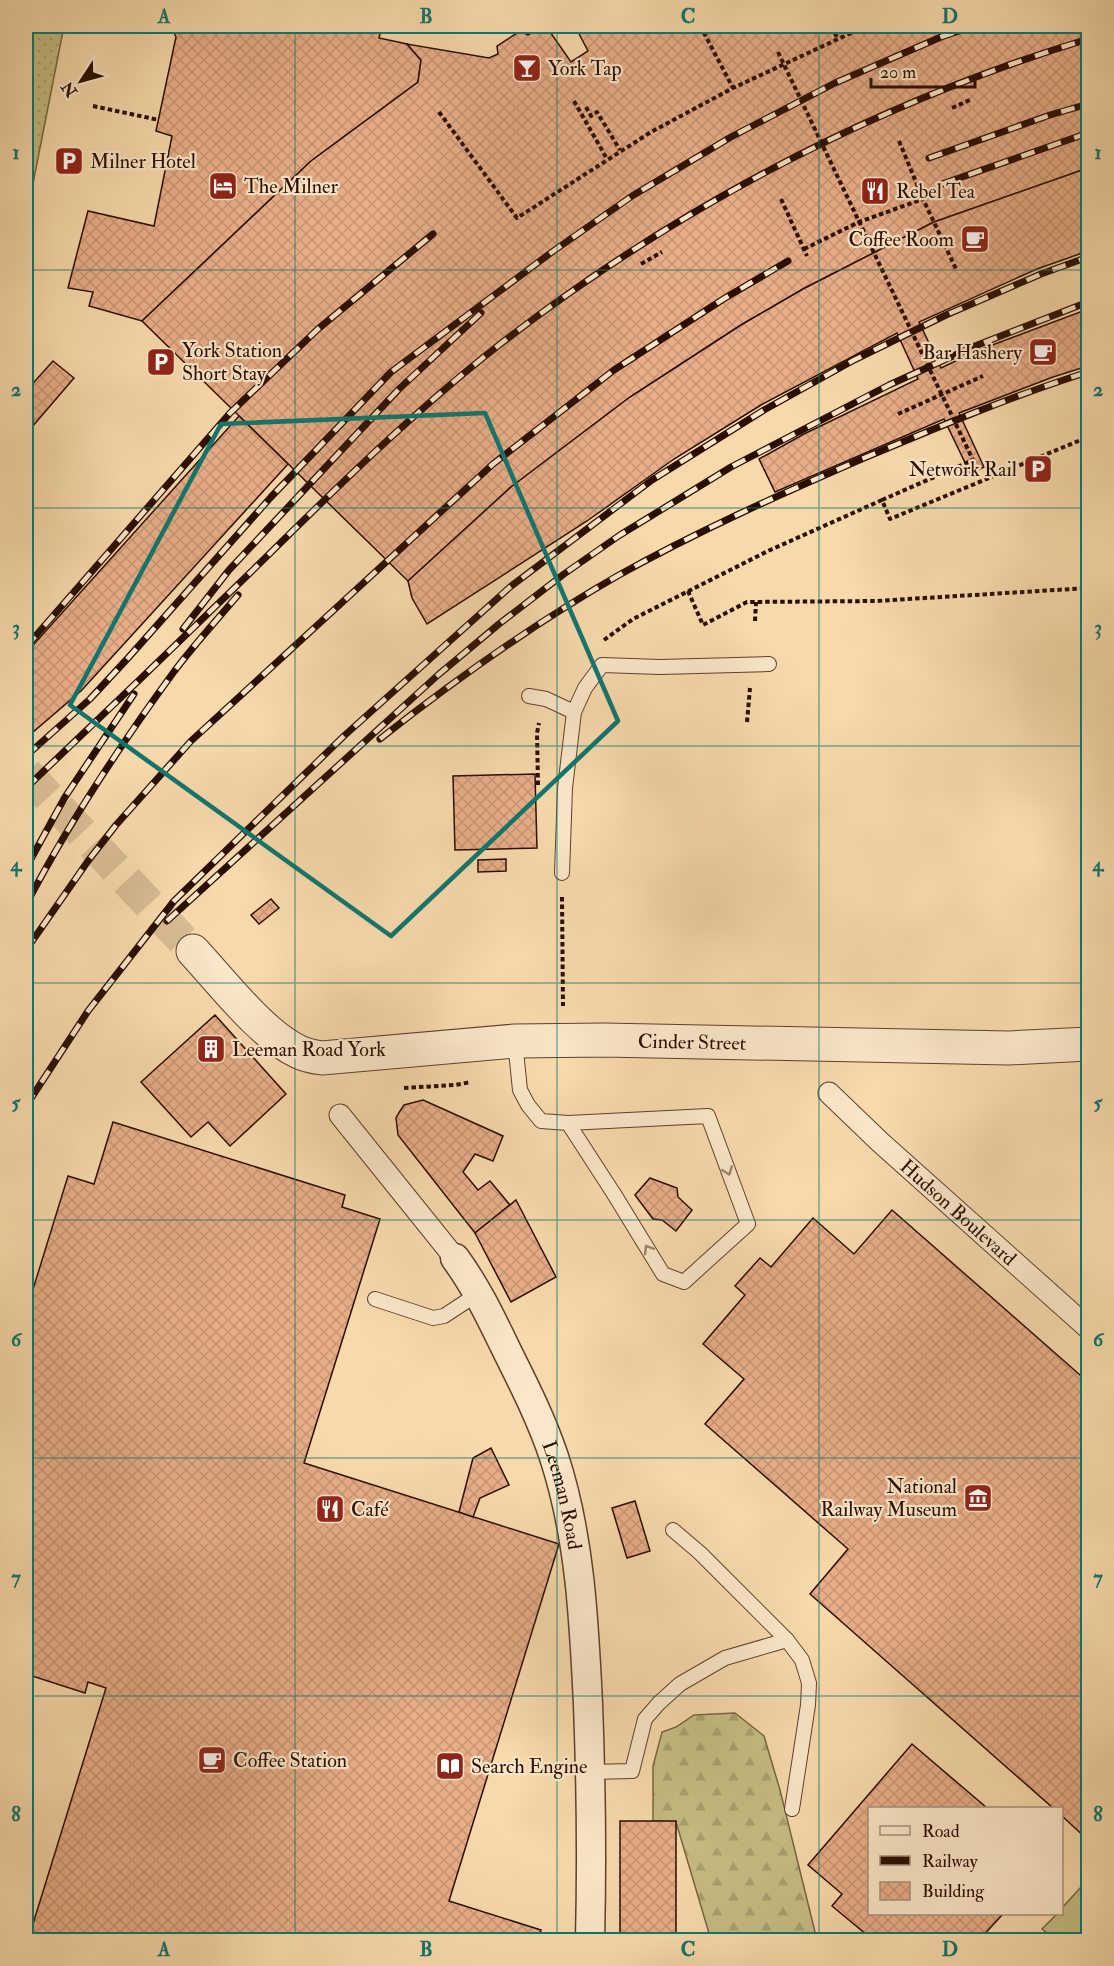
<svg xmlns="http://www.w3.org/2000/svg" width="1114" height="1966" viewBox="0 0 1114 1966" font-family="'IM FELL Double Pica',serif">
<defs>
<pattern id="forest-firs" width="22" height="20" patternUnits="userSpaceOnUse" patternTransform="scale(1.5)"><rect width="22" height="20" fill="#c5bc83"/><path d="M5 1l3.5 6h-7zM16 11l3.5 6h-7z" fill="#a9a070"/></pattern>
<pattern id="garden-dots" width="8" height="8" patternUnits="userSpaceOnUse" patternTransform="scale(1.5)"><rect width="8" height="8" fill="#c5bc83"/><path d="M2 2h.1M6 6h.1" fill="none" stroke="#a9a070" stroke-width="1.8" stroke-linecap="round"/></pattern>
<pattern id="building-cross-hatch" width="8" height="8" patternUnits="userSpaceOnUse" patternTransform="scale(1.5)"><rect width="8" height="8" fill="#e8ae88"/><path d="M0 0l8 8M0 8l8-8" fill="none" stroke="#c79474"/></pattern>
</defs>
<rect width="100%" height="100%" fill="#f7d9ab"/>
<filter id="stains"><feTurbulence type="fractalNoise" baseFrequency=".00333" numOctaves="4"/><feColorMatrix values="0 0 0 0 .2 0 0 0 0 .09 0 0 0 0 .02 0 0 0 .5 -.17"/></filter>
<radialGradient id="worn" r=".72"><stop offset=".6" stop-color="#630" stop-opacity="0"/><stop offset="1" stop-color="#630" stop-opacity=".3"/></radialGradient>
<!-- green -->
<polygon fill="#c5bc83" stroke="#786542" stroke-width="1.5" points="1081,1887 1088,1894 1088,1940 1056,1940 1042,1929 1057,1914 1062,1914 1062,1908"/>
<!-- forest -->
<polygon fill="url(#forest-firs)" stroke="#786542" stroke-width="1.5" points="735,1713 764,1736 780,1790 817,1940 711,1940 676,1822 653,1821 653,1766 662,1732 676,1727 694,1715"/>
<!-- garden -->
<polygon fill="url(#garden-dots)" stroke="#786542" stroke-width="1.5" points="26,26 64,26 26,219"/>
<!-- building -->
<g fill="url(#building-cross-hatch)" stroke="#2a0e02" stroke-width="1.5">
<polygon points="171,26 382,26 379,38 407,44 421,60 418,82 311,161 142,321 89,306 93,292 68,288 88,211 154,226 172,136 156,131 176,37"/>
<polygon points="542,26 546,26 571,62 588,51 575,26 1088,26 1088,168 934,222 803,289 741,325 630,397 511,487 408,581 142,321 311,161 418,82 421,60 407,44 489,58 498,54 497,46 520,31 528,35"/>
<polygon points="1088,168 1088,251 1037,269 919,322 941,368 979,350 1088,309 1088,366 1053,377 959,413 984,467 970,473 944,419 775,492 759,459 804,434 918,379 897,333 761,405 674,459 587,521 427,624 412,598 408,581 511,487 630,397 741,325 803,289 934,222"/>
<polygon points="53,361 74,378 26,434 26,391"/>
<polygon points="239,416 288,464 81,691 26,738 26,653"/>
<polygon points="535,774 537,848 455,850 453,776"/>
<polygon points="506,859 506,871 478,872 478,860"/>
<polygon points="271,899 279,908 259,924 251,915"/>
<polygon points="215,1015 286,1094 230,1146 208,1122 191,1137 141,1082"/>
<polygon points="423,1100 503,1136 493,1161 475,1154 463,1172 478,1190 490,1181 510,1205 475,1233 398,1135 396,1118 400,1111 404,1105"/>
<polygon points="113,1122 345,1195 342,1207 380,1219 304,1463 559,1544 449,1901 541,1930 538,1940 28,1940 106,1688 88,1682 85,1693 26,1674 26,1312 68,1176 94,1184"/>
<polygon points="650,1178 677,1188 678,1197 692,1210 676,1231 662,1220 653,1219 635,1195"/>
<polygon points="516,1200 556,1277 511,1302 475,1233"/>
<polygon points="892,1210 1088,1382 1088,1840 1062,1816 1062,1808 1053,1808 810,1594 848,1549 705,1424 744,1379 703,1344 745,1295 735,1286 760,1258 771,1267 813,1218 854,1254"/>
<polygon points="491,1448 509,1485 480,1498 473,1517 459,1512 473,1458"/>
<polygon points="635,1501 650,1551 627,1558 612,1508"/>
<polygon points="912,1744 987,1808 870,1808 870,1914 1003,1914 979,1940 873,1940 832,1906 842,1894 808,1865"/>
<rect x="620" y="1821" width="56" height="119"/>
</g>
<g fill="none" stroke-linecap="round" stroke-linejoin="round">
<!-- tertiary-tunnel -->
<polyline stroke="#d8bb92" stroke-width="33" stroke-dasharray="33 16" stroke-linecap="butt" points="26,773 193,951"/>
<!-- service casing -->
<g stroke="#5d412c" stroke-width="16">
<g id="service">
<polyline points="445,26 455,26"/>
<polyline points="529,696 546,699 574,712"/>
<polyline points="562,873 565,788 574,712 585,688 602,665 660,667 769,664"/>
<polyline points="515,1041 520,1090 528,1105 541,1121 568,1123 708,1116 748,1224 684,1282 663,1274 614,1194 568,1123"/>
<polyline points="375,1299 433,1318 444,1316 479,1293"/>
<polyline points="673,1530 700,1553 787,1640 802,1660 809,1683 808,1705 792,1809"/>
<polyline points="590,1772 632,1771 645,1719 659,1703 680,1684 725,1658 787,1640"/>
</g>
</g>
<!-- pedestrian casing -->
<g stroke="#5d412c" stroke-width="23">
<g id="pedestrian">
<path id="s1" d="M829,1093L880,1142L1088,1328"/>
<polyline points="340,1115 455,1258"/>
</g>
</g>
<!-- minor casing -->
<g stroke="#5d412c" stroke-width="31">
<g id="minor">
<path id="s2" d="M455,1258C477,1288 492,1320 508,1353C525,1387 542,1421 554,1457C580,1536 584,1621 588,1704C591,1783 592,1861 590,1940"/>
</g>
</g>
<!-- tertiary casing -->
<g stroke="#5d412c" stroke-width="35">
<g id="tertiary">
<path id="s3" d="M193,951C221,981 262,1035 299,1052C307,1056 314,1057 322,1058L515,1041L604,1040L1009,1048L1088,1044"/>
</g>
</g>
<!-- path -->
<g stroke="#2a0e02" stroke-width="4" stroke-dasharray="4.5 3" stroke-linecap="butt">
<polyline points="718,26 704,33 733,88"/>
<polyline points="832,26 837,38"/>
<polyline points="574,101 607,159"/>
<polyline points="93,106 159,120"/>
<polyline points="586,107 591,116 597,112 620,150"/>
<polyline points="952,108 972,99"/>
<polyline points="439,112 517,218 651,132 733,88 866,26"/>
<polyline points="899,141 923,199 956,269"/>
<polyline points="781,199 807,256"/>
<polyline points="804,249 859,222 923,199"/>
<polyline points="641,264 662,252"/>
<polyline points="1084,336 1088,335"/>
<polyline points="898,414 983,376"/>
<polyline points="882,500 973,460"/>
<polyline points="688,591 703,625 747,602 876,601 1088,588"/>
<polyline points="755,621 756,602"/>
<polyline points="604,640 633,619 768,551 882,500 890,519 1088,437"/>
<polyline points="747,722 750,688"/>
<polyline points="538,785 537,733 539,723"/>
<polyline points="562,897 563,1006"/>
<polyline points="404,1088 455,1085 471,1082"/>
</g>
<!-- service -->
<use href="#service" stroke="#fae6c8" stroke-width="14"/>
<!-- pedestrian -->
<use href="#pedestrian" stroke="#fae6c8" stroke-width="21"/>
<!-- minor -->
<use href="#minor" stroke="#fae6c8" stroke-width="28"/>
<!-- tertiary -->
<use href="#tertiary" stroke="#fae6c8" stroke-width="33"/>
<!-- rail casing -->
<g stroke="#2a0e02" stroke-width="7">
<g id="rail">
<polyline points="929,158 1050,115 1088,104"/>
<polyline points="942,184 1088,133"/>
<polyline points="183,629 229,570 399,389 481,313"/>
<polyline points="26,647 230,413 318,329 433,234"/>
<path d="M380,739C456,679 535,623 619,575C698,531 781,494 864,458C938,427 1012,396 1088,372"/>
<polyline points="26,756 90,699 128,658 271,497 391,372 552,252 632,196 731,137 835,83 941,37 974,26"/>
<path d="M26,788C103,715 179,642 255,568C333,491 412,413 499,345C676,208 874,104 1088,39"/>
<polyline points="26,868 65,797 134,694"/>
<path d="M26,905C68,824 119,747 173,673C193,646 216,621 238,595"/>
<polyline points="167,921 438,675 499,624 564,574 620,535 731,467 889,385 975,346 1088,302"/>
<polyline points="26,950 88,861 116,825 191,741 493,464 614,370 725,298 788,261"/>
<polyline points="26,1106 88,1011 174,901 345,735 510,587 652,480 764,410 854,360 946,315 1041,274 1088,257"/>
</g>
</g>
<!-- rail -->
<use href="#rail" stroke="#fae6c8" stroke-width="4.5" stroke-dasharray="14" stroke-linecap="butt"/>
<!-- path-bridge -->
<polyline stroke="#2a0e02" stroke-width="4" stroke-dasharray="4.5 3" stroke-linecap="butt" points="778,52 973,460"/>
</g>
<!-- one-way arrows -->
<defs><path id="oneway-chevron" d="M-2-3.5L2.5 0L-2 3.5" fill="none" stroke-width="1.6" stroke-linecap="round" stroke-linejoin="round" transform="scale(1.5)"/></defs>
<g stroke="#9c856f">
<use href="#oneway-chevron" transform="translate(728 1171) rotate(69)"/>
<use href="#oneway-chevron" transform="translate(648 1249) rotate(-121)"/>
</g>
<!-- marked area -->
<path fill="none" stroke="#0f766e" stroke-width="4.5" stroke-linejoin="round" d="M485,413L618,721L391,936L70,705L221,424Z"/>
<!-- grid -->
<path fill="none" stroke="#0f766e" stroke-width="1.5" stroke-opacity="0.55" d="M295,26V1940M557,26V1940M819,26V1940M26,270H1088M26,508H1088M26,746H1088M26,983H1088M26,1220H1088M26,1458H1088M26,1696H1088"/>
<!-- icons -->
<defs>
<g id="bar-square" transform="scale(1.5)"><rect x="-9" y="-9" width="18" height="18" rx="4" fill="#8f2418" stroke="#fae6c8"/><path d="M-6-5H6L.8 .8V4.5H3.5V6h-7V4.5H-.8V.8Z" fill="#fff"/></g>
<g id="parking-square" transform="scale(1.5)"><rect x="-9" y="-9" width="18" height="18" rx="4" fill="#8f2418" stroke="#fae6c8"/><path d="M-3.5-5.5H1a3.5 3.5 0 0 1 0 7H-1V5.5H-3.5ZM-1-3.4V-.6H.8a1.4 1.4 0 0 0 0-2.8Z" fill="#fff"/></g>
<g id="hotel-square" transform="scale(1.5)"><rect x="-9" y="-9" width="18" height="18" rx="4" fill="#8f2418" stroke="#fae6c8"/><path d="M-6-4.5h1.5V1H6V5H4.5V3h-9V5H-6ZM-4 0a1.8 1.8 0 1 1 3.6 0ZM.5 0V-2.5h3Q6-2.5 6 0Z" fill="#fff"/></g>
<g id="restaurant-square" transform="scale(1.5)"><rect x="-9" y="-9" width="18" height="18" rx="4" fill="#8f2418" stroke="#fae6c8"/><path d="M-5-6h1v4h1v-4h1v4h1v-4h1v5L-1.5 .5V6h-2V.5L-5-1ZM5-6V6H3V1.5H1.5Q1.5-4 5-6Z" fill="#fff"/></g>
<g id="cafe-square" transform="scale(1.5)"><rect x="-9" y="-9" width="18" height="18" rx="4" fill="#8f2418" stroke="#fae6c8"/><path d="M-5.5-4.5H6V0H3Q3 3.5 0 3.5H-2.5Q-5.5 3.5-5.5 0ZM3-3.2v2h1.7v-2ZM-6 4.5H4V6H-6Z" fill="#fff"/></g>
<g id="building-square" transform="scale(1.5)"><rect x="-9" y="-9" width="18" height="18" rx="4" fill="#8f2418" stroke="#fae6c8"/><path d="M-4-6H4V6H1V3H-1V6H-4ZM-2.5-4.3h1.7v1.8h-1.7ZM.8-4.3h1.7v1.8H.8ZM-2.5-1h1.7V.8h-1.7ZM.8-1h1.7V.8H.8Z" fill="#fff"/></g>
<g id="museum-square" transform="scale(1.5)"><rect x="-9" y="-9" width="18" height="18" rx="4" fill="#8f2418" stroke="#fae6c8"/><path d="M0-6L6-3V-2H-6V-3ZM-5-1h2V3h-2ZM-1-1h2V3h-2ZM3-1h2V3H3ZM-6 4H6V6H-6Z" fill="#fff"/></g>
<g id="library-square" transform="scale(1.5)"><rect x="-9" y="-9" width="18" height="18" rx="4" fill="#8f2418" stroke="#fae6c8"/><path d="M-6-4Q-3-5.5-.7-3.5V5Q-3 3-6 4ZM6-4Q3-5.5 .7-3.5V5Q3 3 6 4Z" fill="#fff"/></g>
</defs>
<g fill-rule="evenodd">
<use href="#bar-square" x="527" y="68"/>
<use href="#parking-square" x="69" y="161"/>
<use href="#hotel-square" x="223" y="186"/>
<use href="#restaurant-square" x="875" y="191"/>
<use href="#cafe-square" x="975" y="239"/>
<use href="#cafe-square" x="1043" y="352"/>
<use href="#parking-square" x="161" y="362"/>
<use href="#parking-square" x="1038" y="469"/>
<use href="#building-square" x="211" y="1049"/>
<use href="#museum-square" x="978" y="1498"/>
<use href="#restaurant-square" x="330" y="1509"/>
<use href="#cafe-square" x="212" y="1760"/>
<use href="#library-square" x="450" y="1766"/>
</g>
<g text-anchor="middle" stroke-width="4.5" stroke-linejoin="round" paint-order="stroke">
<!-- poi labels -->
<g font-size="20" fill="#2a0e02" stroke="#fae6c8" text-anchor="start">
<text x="548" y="75">York Tap</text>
<text x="90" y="168">Milner Hotel</text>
<text x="244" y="193">The Milner</text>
<text x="896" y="198">Rebel Tea</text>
<text x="954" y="246" text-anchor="end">Coffee Room</text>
<text x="182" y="357">York Station<tspan x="182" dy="23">Short Stay</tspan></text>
<text x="1022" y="359" text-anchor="end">Bar Hashery</text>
<text x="1017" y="476" text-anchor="end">Network Rail</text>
<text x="232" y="1056">Leeman Road York</text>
<text x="957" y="1493" text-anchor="end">National<tspan x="957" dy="23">Railway Museum</tspan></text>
<text x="351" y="1516">Café</text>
<text x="233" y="1767">Coffee Station</text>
<text x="471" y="1773">Search Engine</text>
</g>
<!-- street labels -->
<g font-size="20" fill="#2a0e02" stroke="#fae6c8">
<text dy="7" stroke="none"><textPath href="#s3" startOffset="542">Cinder Street</textPath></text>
<text dy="7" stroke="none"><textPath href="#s1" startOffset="176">Hudson Boulevard</textPath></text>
<text dy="7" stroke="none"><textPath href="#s2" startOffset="262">Leeman Road</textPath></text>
</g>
</g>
<!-- margin -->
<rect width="1114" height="1966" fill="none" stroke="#f7d9ab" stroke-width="66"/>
<!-- legend -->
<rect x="868" y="1807" width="195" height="108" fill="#fae6c8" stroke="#a79079" stroke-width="1.5"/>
<rect x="880" y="1826" width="30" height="9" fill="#fae6c8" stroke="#a79079" stroke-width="1.5"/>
<text x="922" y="1837" font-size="18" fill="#2a0e02">Road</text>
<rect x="880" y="1856" width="30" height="9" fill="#2a0e02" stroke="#a79079" stroke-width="1.5"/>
<text x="922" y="1867" font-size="18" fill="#2a0e02">Railway</text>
<rect x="880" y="1882" width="30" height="18" fill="url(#building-cross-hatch)" stroke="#a79079" stroke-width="1.5"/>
<text x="922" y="1897" font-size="18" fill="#2a0e02">Building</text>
<!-- north arrow -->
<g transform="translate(81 81) rotate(234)" stroke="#fae6c8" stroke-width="4.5" paint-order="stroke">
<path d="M0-4.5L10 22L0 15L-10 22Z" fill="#2a0e02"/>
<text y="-9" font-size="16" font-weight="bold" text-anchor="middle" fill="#2a0e02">N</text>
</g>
<!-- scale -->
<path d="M871 78v9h104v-9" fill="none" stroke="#2a0e02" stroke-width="3"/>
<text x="880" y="78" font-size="18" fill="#2a0e02" stroke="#fae6c8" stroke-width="4.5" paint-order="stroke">20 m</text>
<rect x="33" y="33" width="1048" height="1900" fill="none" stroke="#0f766e" stroke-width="2"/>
<g font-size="20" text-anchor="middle" font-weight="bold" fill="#0f766e">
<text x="164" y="23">A</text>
<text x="426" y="23">B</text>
<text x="688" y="23">C</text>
<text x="950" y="23">D</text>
<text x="16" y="159">1</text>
<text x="1098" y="159">1</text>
<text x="16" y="396">2</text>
<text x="1098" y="396">2</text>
<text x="16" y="634">3</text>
<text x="1098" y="634">3</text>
<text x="16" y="871">4</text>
<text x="1098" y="871">4</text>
<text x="16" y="1109">5</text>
<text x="1098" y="1109">5</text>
<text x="16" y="1346">6</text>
<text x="1098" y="1346">6</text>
<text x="16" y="1584">7</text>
<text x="1098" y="1584">7</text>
<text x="16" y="1821">8</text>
<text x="1098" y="1821">8</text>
<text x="164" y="1956">A</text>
<text x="426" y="1956">B</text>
<text x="688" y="1956">C</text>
<text x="950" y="1956">D</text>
</g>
<rect width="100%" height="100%" filter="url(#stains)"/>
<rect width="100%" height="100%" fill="url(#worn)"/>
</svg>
